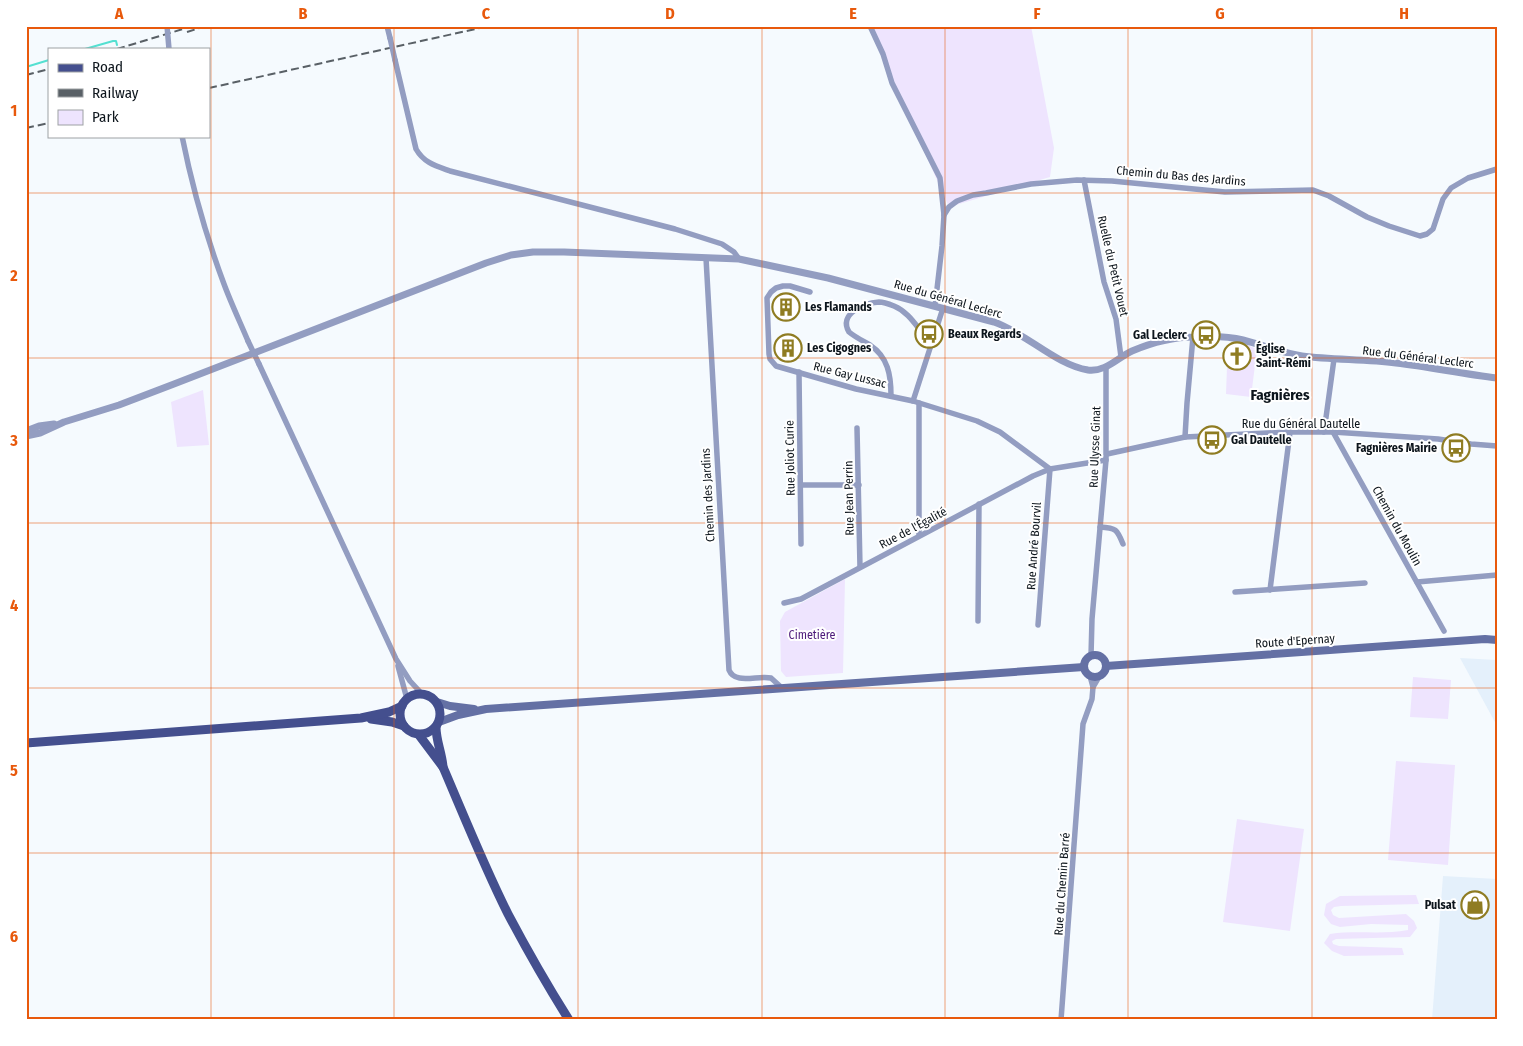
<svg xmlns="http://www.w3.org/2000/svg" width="1523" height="1046" viewBox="0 0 1523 1046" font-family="'Fira Sans Condensed',sans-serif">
<rect width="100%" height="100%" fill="#f5fafe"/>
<!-- built -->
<g fill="#e4f0fb">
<polygon points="1460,658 1497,660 1497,724 1496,724"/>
<polygon points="1443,876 1497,879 1497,1020 1432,1020"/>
</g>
<!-- green -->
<g fill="#eee4fe">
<polygon points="868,26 1031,26 1054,148 1050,177 949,207"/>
<polygon points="1247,345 1257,349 1251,397 1226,394 1227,367 1241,370 1244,356 1246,356"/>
<polygon points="203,390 209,445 177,447 171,402"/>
<polygon points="845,579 843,673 786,677 781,671 780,621 785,612"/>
<polygon points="1413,677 1451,680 1448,719 1410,717"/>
<polygon points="1396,761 1455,765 1448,865 1388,860"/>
<polygon points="1237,819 1304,829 1290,931 1223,922"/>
<path d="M1416,895L1419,904L1341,906L1334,907L1331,910L1333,915L1339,918L1406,914L1414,921L1417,928L1410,937L1336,939L1332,941L1333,944L1339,946L1402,948L1404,955L1344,956L1332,951L1324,943L1330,934C1356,930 1382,935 1408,930V925L1371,924L1340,927L1331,924L1324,915L1326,904L1340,896Z"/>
</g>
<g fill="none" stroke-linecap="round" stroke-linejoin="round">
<!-- stream -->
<g stroke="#54e0d1" stroke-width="2">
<polyline points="85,49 113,41 116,41 117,45"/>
<polyline points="26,67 49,60"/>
</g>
<!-- minor -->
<g stroke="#939dc1" stroke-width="5.5">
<polyline points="387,26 390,38"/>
<polyline points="870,26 883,54 892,83 940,178 944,215 942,246 935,306"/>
<path d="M395,60L416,149C424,163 436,166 450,171L675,229L722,244L734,252L739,259"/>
<path d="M182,136C192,186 206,236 224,284C231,303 240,322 248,341"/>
<polyline points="1084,180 1104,282 1116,319 1121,357"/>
<polyline points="944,215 949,207 957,201 973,195 986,193 1031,184 1077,180 1112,181 1225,192 1313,190 1329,196 1367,217 1389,226 1420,236 1427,234 1433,229 1443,199 1451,188 1468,178 1497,169"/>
<path d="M706,258L729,670C735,685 758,675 771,678L782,688"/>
<polyline points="810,292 790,286 783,286 776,288 771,292 767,298 769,354 770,359 776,366 856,389 913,401 977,421 1000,432 1050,469 1106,460"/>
<polyline points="259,364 396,659 410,681 422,694"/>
<polyline points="799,372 801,544"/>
<path d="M891,396C891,375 888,357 870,345C863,341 855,337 849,332C838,314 864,303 879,302C884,302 889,304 894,306C906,311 913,321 920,330"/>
<polyline points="913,401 943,308"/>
<polyline points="857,428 860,567"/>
<polyline points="1324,432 1334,359"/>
<polyline points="1333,432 1444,631"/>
<polyline points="1185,437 1187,403 1193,337"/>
<polyline points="1107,454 1185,437 1290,432 1333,432 1438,439 1471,444 1497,446"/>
<polyline points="801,485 859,485"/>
<path d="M1100,527C1116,528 1117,529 1123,544"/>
<polyline points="919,535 919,403"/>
<polyline points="1417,582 1497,575"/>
<polyline points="1270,590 1290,432"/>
<polyline points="1235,592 1365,583"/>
<polyline points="784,603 801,599 1033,476 1050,469 1038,625"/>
<polyline points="978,621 979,504"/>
<polyline points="1091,656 1092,619 1106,460 1106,368"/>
<polyline points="398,666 407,699"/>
<polyline points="1090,676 1093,687 1100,675"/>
<polyline points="1061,1020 1083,724 1092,699 1093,687"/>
</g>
<!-- tertiary -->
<g stroke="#939dc1" stroke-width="7">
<polyline points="26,431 39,426 54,424"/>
<path d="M26,436L40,433L64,422L119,405L174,384L486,263L511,255L533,252H564L739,259L828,278L994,322C1026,333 1056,365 1088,370C1106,372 1117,358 1132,351C1151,343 1174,337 1194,337C1210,336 1228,336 1243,340C1263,345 1282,353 1302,356C1333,360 1365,359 1396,363C1430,367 1463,374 1497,378"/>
</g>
<!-- secondary -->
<g stroke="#6470a4" stroke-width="8">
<circle cx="1095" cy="666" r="11"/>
<polyline points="1106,666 1485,639 1497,640"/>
<polyline points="437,702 450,706 474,709"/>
<polyline points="439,722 458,715 486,709 1084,667"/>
</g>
<!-- primary -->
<g stroke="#444f8e" stroke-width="9">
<circle cx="420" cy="714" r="20"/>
<polyline points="371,719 392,722 404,726"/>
<path d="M436,727C436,741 442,753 443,767C464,816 484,866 508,914C527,950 547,985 569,1020"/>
<polyline points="419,735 443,767"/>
<polyline points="26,743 361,718 389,712 402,706"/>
</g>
<!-- rail -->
<g stroke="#596066" stroke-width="2" stroke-dasharray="8 4" stroke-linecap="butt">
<polyline points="187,32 206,26"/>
<polyline points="117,49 193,26"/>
<polyline points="26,75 49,69"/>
<polyline points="209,88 489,26"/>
<polyline points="26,128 49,123"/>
</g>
<!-- minor-bridge -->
<g stroke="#939dc1" stroke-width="5.5">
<polyline points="167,26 169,49"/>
<polyline points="390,38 395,60"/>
<polyline points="248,341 259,364"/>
</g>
</g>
<!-- grid -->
<path fill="none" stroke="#e8590c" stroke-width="1" stroke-opacity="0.55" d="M211,26V1020M394,26V1020M578,26V1020M762,26V1020M945,26V1020M1128,26V1020M1312,26V1020M26,193H1497M26,358H1497M26,523H1497M26,688H1497M26,853H1497"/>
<!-- icons -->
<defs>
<g id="building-ring" transform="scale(1.4375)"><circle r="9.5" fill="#fff" stroke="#8f7c22" stroke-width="1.5"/><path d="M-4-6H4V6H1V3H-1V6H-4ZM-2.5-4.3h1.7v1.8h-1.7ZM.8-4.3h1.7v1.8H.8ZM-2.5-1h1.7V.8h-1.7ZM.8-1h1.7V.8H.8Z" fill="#8f7c22"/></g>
<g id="bus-ring" transform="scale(1.4375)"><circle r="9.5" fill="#fff" stroke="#8f7c22" stroke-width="1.5"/><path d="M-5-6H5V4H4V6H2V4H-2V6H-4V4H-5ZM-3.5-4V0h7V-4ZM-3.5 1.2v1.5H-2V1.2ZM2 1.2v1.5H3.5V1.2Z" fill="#8f7c22"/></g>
<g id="church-ring" transform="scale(1.4375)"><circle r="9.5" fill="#fff" stroke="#8f7c22" stroke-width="1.5"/><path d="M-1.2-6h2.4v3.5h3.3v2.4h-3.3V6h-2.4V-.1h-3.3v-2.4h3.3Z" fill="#8f7c22"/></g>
<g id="shop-ring" transform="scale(1.4375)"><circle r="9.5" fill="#fff" stroke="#8f7c22" stroke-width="1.5"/><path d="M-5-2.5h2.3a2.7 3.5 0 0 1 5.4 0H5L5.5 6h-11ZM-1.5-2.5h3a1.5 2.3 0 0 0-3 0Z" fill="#8f7c22"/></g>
</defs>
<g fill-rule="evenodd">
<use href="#building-ring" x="786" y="307"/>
<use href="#bus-ring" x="929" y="334"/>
<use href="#bus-ring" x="1206" y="335"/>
<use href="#building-ring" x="788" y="348"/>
<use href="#church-ring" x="1237" y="356"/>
<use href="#bus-ring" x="1212" y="440"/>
<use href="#bus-ring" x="1456" y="448"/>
<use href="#shop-ring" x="1475" y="905"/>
</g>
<g text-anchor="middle" stroke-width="4" stroke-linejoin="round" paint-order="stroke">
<!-- street labels -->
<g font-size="12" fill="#0d151c" stroke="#fff">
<text transform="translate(1181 176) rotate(5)" y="4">Chemin du Bas des Jardins</text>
<text transform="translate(1113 266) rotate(77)" y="4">Ruelle du Petit Vouet</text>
<text transform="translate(948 299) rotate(16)" y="4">Rue du Général Leclerc</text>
<text transform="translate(1418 357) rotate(7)" y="4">Rue du Général Leclerc</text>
<text transform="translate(850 375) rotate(14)" y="4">Rue Gay Lussac</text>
<text x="1301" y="428">Rue du Général Dautelle</text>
<text transform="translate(1095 447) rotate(-88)" y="4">Rue Ulysse Ginat</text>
<text transform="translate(790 458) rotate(-91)" y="4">Rue Joliot Curie</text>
<text transform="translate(708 495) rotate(-93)" y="4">Chemin des Jardins</text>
<text transform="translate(849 498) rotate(-91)" y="4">Rue Jean Perrin</text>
<text transform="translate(1397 526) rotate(61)" y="4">Chemin du Moulin</text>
<text transform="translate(913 528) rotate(-28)" y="4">Rue de l'Égalité</text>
<text transform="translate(1034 546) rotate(-86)" y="4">Rue André Bourvil</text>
<text transform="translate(1295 641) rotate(-4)" y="4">Route d'Epernay</text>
<text transform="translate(1062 884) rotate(-86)" y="4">Rue du Chemin Barré</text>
</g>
<!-- poi labels -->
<g font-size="12" font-weight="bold" fill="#0d151c" stroke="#fff" text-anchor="start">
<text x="805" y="311">Les Flamands</text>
<text x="948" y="338">Beaux Regards</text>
<text x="1187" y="339" text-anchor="end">Gal Leclerc</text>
<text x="807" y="352">Les Cigognes</text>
<text x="1256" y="353">Église<tspan x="1256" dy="14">Saint-Rémi</tspan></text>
<text x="1231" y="444">Gal Dautelle</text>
<text x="1437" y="452" text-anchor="end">Fagnières Mairie</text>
<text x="1456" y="909" text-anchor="end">Pulsat</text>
</g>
<!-- park labels -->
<g font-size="12" fill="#4e1c7b" stroke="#fff">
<text x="812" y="639">Cimetière</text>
</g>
<!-- quarter labels -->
<g font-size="15" font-weight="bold" fill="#0d151c" stroke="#fff">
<text x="1280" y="400">Fagnières</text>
</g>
</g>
<!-- border -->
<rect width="1523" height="1046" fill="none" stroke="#ffffff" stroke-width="55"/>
<!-- legend -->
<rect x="48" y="48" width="162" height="90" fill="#ffffff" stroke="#9ea1a4"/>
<rect x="58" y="64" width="25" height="8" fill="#444f8e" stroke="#9ea1a4"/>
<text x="92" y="72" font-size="15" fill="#0d151c">Road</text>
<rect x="58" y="89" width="25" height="8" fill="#596066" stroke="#9ea1a4"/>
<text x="92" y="98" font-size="15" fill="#0d151c">Railway</text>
<rect x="58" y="110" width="25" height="15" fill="#eee4fe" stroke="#9ea1a4"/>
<text x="92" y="122" font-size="15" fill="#0d151c">Park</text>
<rect x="28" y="28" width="1468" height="990" fill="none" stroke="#e8590c" stroke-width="2"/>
<g font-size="16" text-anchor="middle" font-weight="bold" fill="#e8590c">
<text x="119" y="19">A</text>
<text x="303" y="19">B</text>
<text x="486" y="19">C</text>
<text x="670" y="19">D</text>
<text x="853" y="19">E</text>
<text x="1037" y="19">F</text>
<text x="1220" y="19">G</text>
<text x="1404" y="19">H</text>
<text x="14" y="116">1</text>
<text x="14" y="281">2</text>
<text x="14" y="446">3</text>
<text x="14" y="611">4</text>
<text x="14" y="776">5</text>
<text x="14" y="942">6</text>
</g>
</svg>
